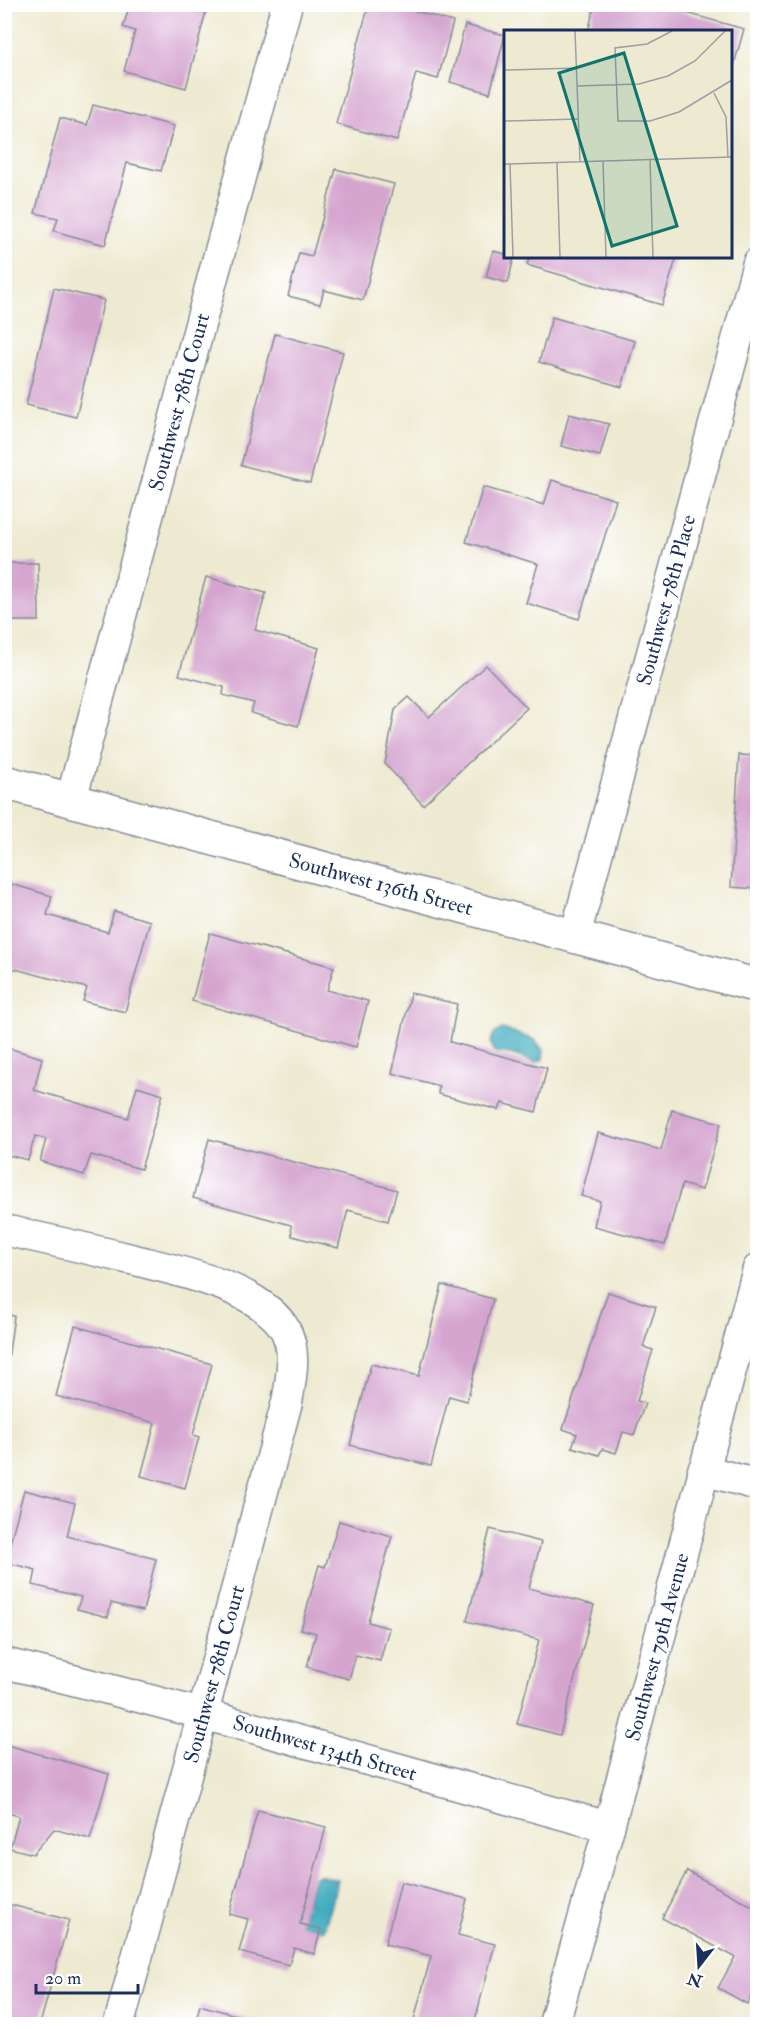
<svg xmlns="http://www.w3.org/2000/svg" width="762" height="2029" viewBox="0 0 762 2029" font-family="'IM FELL Double Pica',serif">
<rect width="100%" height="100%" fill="#fff"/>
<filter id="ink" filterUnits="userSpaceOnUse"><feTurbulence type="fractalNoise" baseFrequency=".0167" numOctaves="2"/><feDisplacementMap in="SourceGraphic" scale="12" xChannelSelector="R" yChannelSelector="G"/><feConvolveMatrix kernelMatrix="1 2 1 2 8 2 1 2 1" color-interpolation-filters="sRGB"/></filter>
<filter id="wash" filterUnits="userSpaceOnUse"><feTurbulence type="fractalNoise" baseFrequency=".008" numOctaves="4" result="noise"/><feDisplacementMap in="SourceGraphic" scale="24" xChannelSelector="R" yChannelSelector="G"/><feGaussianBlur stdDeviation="1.35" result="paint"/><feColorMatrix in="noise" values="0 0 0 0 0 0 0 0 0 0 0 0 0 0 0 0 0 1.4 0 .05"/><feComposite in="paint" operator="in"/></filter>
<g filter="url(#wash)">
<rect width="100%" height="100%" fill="#eeead1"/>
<!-- water -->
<g fill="#3eaabe" stroke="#2c6c8e" stroke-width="1.5">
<path d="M503,1029L535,1040L544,1051L543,1059L536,1063L511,1054L495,1052C488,1042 491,1033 503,1029Z"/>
<polygon points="319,1875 338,1880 324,1930 300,1924 314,1878"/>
</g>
<g id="blocks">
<!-- building -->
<g fill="#d5a5d0">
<polygon points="130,4 208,4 186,88 124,71 135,31 123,27"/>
<polygon points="369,4 391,4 453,22 438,79 416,73 397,141 336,124"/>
<polygon points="595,4 654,4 744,29 731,75 730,32 588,32"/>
<polygon points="465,25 505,35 490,93 450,82"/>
<polygon points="93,105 174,126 161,171 127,163 105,245 54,231 58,218 35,213 60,118 87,125"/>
<polygon points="336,169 394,184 363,300 324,290 320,304 288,296 299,253 312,256"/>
<polygon points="493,251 506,254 506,256 514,257 508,283 486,277"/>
<polygon points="530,256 677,256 662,305 527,265"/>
<polygon points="54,288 104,300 76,417 26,405"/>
<polygon points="552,317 635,341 622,387 539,362"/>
<polygon points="275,334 343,352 310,483 241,465"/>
<polygon points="569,414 609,424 600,456 561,446"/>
<polygon points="552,480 616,500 579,619 526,603 538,564 466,542 483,487 544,505"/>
<polygon points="4,563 38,563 39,621 4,621"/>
<polygon points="206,577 266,593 255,630 319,648 298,726 251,713 254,703 223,695 224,687 179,675"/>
<polygon points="486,665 527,708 423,805 385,764 395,710 409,697 429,717"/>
<polygon points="739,755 758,756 758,889 731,887"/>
<polygon points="4,882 52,896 47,915 108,932 114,911 150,921 125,1012 83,1001 87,988 4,966"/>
<polygon points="210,933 334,967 327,990 368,1001 356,1047 192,1001"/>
<polygon points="411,993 457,1004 450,1042 547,1068 536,1112 502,1103 499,1110 438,1094 439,1086 392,1073"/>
<polygon points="5,1047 42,1058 34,1090 128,1118 137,1086 163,1094 141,1169 91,1155 84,1175 40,1161 46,1139 35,1136 28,1160 4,1154"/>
<polygon points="672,1110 721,1123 702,1190 682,1184 665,1245 594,1226 600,1201 581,1196 598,1133 661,1150"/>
<polygon points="209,1139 397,1190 388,1221 348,1210 338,1248 292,1236 291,1225 193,1198"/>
<polygon points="442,1285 493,1299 467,1401 449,1396 431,1466 350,1445 371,1364 419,1376"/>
<polygon points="608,1292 656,1307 643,1347 653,1350 637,1401 645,1403 634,1435 623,1432 616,1453 602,1449 599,1455 572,1447 577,1434 563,1429"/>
<polygon points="4,1314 14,1316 6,1374 4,1374"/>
<polygon points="75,1326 212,1364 193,1435 199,1437 185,1488 141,1476 155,1423 56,1396"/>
<polygon points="24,1490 75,1503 67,1536 156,1559 143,1611 111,1603 108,1617 77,1609 81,1597 33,1585 36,1570 5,1562"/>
<polygon points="339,1521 392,1536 368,1622 389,1628 380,1661 356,1655 349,1679 307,1667 316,1633 301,1629 319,1565 325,1567"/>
<polygon points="490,1529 541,1542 529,1588 594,1605 560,1735 517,1724 539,1640 467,1621"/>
<polygon points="4,1744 109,1774 90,1839 54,1829 33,1854 10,1848 19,1816 4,1812"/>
<polygon points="258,1810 326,1827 300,1924 321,1929 314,1954 294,1948 289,1965 239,1952 248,1919 229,1914"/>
<polygon points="687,1871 758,1909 758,1983 747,2004 718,1988 735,1957 662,1918"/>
<polygon points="401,1882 467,1899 458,1935 495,1944 474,2024 431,2024 414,2020 431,1956 385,1944"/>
<polygon points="4,1903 69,1920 40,2024 4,2024"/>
<polygon points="200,2005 253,2020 252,2024 195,2024"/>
</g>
</g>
</g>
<g filter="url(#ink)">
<use href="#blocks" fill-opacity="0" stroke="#848c98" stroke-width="1.5"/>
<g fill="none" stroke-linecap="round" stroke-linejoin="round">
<!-- minor casing -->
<g stroke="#848c98" stroke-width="33">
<g id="minor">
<polyline points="71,800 287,4"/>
<polyline points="575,936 758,263"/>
<path d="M4,1230C50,1240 94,1250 139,1261C182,1272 250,1286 280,1322C298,1344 292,1376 287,1402L119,2024"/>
<polyline points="703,1470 758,1485"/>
<path d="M4,1663C208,1712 408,1773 609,1827"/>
<polyline points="554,2024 609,1827 758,1269"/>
</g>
</g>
<!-- tertiary casing -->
<g stroke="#848c98" stroke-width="36">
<polyline id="tertiary" points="4,782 758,986"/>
</g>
<!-- minor -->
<use href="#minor" stroke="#fff" stroke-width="30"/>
<!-- tertiary -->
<use href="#tertiary" stroke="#fff" stroke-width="33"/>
</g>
</g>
<g text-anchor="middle" stroke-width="4.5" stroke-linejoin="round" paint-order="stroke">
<!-- street labels -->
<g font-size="21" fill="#1b2f5e" stroke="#fff">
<text transform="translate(179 402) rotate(-75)" y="7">Southwest 78th Court</text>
<text transform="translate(666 600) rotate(-75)" y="7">Southwest 78th Place</text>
<text transform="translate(381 884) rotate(15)" y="7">Southwest 136th Street</text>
<text transform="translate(657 1647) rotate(-75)" y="7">Southwest 79th Avenue</text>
<text transform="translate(214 1674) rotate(-75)" y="7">Southwest 78th Court</text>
<text transform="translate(325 1748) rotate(16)" y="7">Southwest 134th Street</text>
</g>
</g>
<!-- overview -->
<g transform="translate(504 30)">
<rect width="228" height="228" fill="#eeead1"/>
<path fill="none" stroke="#9a9fa3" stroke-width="1.5" d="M71,1L76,132M168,1L143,14L111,18L114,91H146L175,82L228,50M0,40L73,38M73,56L135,54L164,46L191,31L221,1M210,63L222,87L224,127M0,91L74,89M146,130L149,227M99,131L102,227M53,133L56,227M0,134L228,127M6,134L9,227"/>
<path fill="#0f766e" fill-opacity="0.15" stroke="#0f766e" stroke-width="3" d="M120,23L173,196L108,216L55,43Z"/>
<rect width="228" height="228" fill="none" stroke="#1b2f5e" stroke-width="3"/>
</g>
<!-- margin -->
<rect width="762" height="2029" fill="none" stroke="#fff" stroke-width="24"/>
<!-- north arrow -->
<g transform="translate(699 1966) rotate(197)" stroke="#ffffff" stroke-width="4.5" paint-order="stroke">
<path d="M0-4.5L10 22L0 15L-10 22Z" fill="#1b2f5e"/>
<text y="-9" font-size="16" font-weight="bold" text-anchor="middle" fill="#1b2f5e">N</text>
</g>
<!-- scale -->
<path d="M36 1984v9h102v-9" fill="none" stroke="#1b2f5e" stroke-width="3"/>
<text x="45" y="1984" font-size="18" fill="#1b2f5e" stroke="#ffffff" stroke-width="4.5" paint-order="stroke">20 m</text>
</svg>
